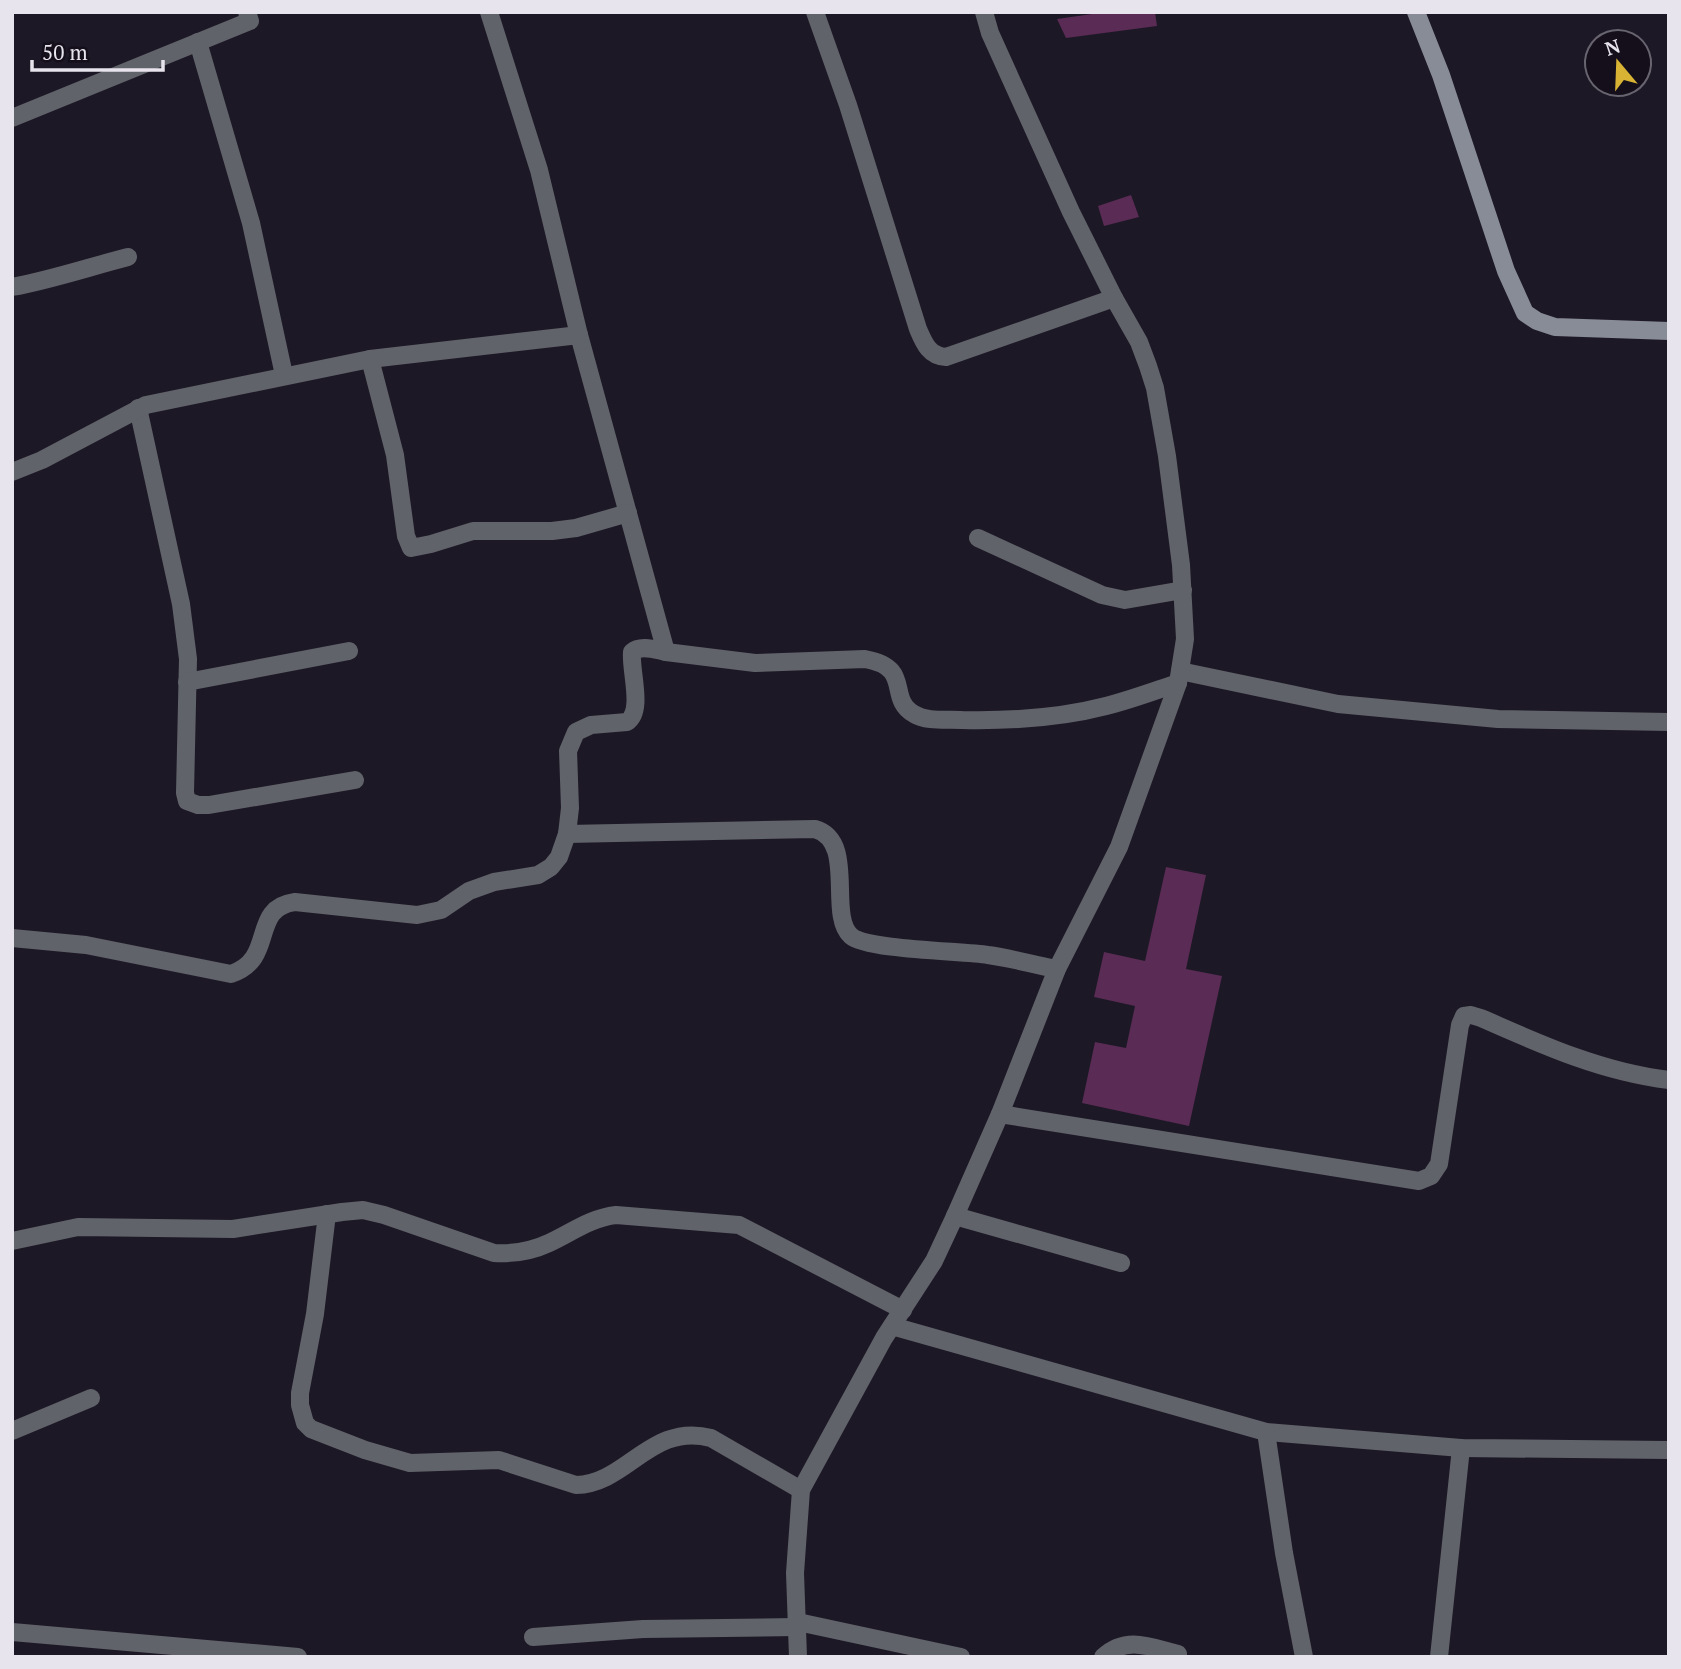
<svg xmlns="http://www.w3.org/2000/svg" width="1681" height="1669" viewBox="0 0 1681 1669" font-family="'PT Serif',serif">
<rect width="100%" height="100%" fill="#1d1825"/>
<!-- building -->
<g fill="#592b55">
<polygon points="1106,12 1155,12 1157,26 1066,38 1057,19"/>
<polygon points="1131,195 1139,217 1104,226 1098,206"/>
<polygon points="1166,867 1206,875 1186,969 1222,976 1189,1126 1082,1103 1095,1042 1126,1048 1135,1006 1094,997 1104,952 1145,961"/>
</g>
<g fill="none" stroke-linecap="round" stroke-linejoin="round">
<!-- street -->
<g stroke="#60636a" stroke-width="18">
<path d="M489,12L539,170L579,335L666,652L755,663L865,659C914,668 886,698 914,714C927,722 947,719 962,720C1010,721 1060,718 1106,706C1130,700 1154,691 1178,683"/>
<path d="M815,12L848,105L918,329C924,343 929,356 946,357L1114,298"/>
<polyline points="198,42 251,223 284,375"/>
<polyline points="12,118 250,21 247,12"/>
<path d="M12,287C51,280 89,267 128,257"/>
<polyline points="370,359 395,455 406,536 411,548 431,544 473,531 552,531 576,528 628,513"/>
<polyline points="138,408 181,604 188,659 185,793 187,801 198,805 209,805 355,780"/>
<polyline points="12,472 42,460 146,405 370,359 579,335"/>
<polyline points="978,538 1102,595 1125,600 1183,590"/>
<polyline points="1180,671 1338,704 1498,719 1669,722"/>
<polyline points="187,682 349,651"/>
<path d="M567,834L815,829C857,841 827,915 851,936C867,950 962,951 988,955C1011,958 1034,965 1057,969"/>
<path d="M12,938L86,945L231,974C277,959 249,908 295,902L417,915L441,910L469,891L494,882L538,875L551,867L559,857L567,834L570,808L568,751L576,732L591,725L627,722C644,711 630,671 632,652C641,644 656,650 666,652"/>
<path d="M1000,1114L1419,1181L1431,1176L1439,1164L1460,1025L1464,1016L1471,1015L1481,1018C1542,1045 1602,1072 1669,1080"/>
<path d="M327,1214L315,1314L300,1393V1405L305,1423L311,1429L365,1450L410,1463L499,1460L576,1485C627,1484 651,1422 711,1438L801,1490"/>
<polyline points="955,1216 1121,1263"/>
<path d="M12,1241L78,1227L233,1229L342,1212L363,1210L384,1215L494,1253C512,1254 532,1251 549,1243C571,1233 590,1218 616,1215L739,1225L903,1310"/>
<polyline points="892,1326 1266,1432 1461,1448 1669,1450"/>
<polyline points="12,1431 91,1398"/>
<polyline points="1266,1432 1284,1553 1304,1657"/>
<polyline points="798,1622 961,1657"/>
<polyline points="12,1632 298,1657"/>
<polyline points="533,1637 643,1629 798,1627"/>
<polyline points="798,1657 795,1573 801,1490 884,1338 934,1261 955,1216 1000,1114 1057,969 1119,847 1178,683 1185,639 1181,565 1167,456 1155,388 1148,366 1139,342 1114,298 1071,212 990,33 984,12"/>
<path d="M1103,1657C1126,1635 1151,1647 1178,1654"/>
<polyline points="1439,1657 1461,1448"/>
</g>
<!-- secondary -->
<polyline stroke="#888c97" stroke-width="18" points="1416,12 1441,75 1506,271 1525,313 1537,321 1555,327 1669,331"/>
</g>
<!-- border -->
<rect width="1681" height="1669" fill="none" stroke="#e7e4ed" stroke-width="28"/>
<!-- north arrow -->
<g transform="translate(1618 63) rotate(341)"><circle r="33" fill="#140f1b" stroke="#68646f" stroke-width="2"/>
<path d="M0-5L12 26L0 18L-12 26Z" fill="#d9b334"/>
<text y="-10" font-size="19" font-weight="bold" text-anchor="middle" fill="#e7e4ed">N</text>
</g>
<!-- scale -->
<path d="M32 60v10h131v-10" fill="none" stroke="#e7e4ed" stroke-width="3.5"/>
<text x="42" y="60" font-size="21" fill="#e7e4ed" stroke="#140f1b" stroke-width="5" paint-order="stroke">50 m</text>
</svg>
